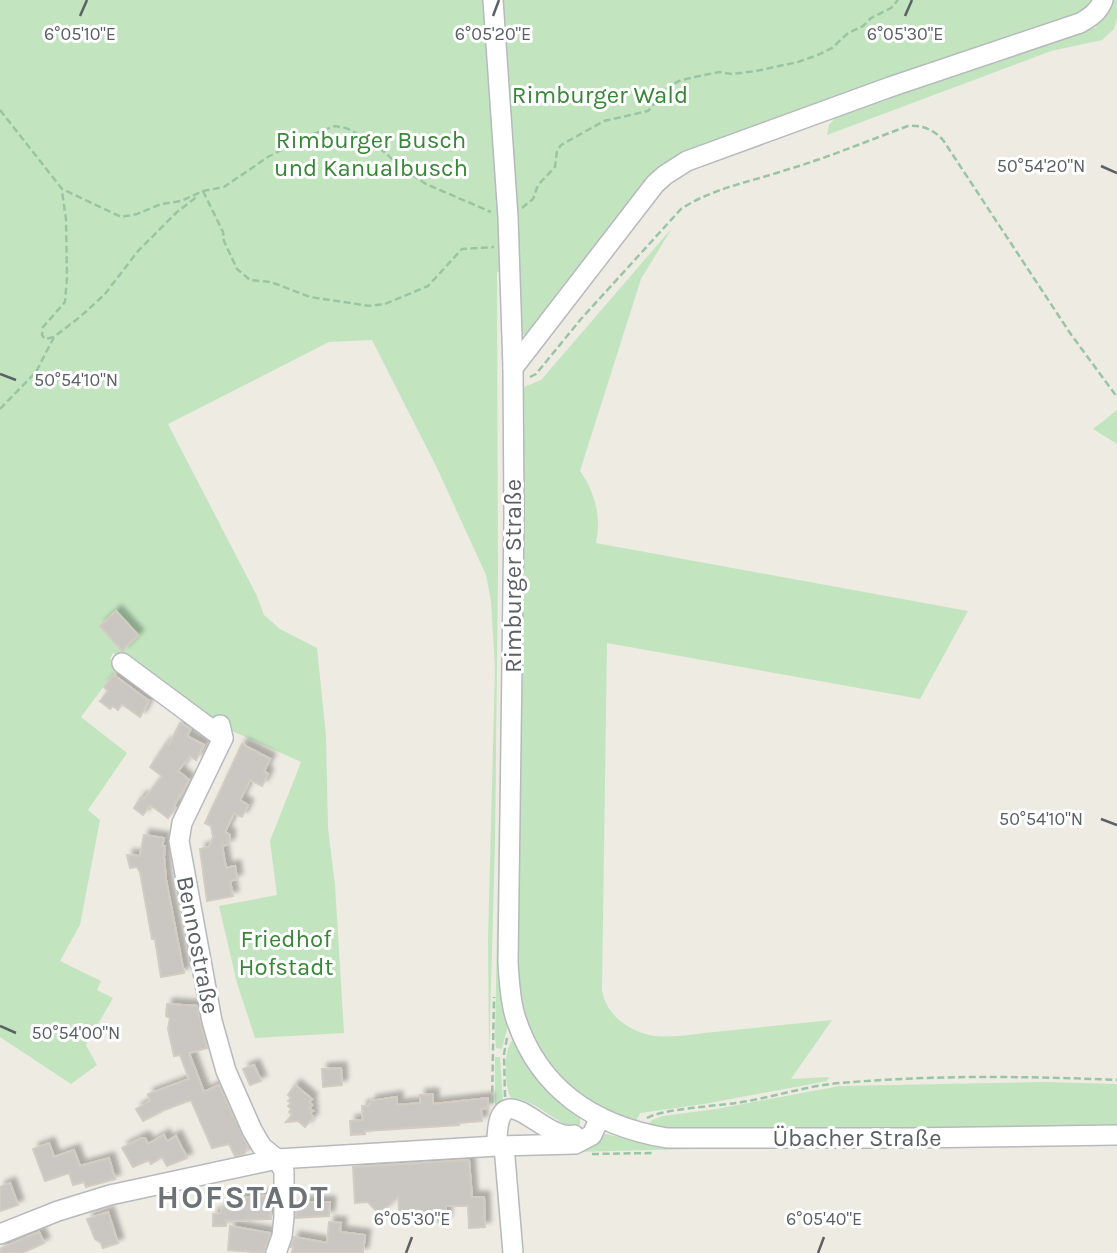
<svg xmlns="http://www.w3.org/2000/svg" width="1117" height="1253" viewBox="0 0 1117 1253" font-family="Karla,sans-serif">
<defs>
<filter id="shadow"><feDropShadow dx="5.5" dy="-5.5" stdDeviation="2" flood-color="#0004"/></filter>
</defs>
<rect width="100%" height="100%" fill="#eeebe3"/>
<!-- green -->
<g fill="#c2e5c0">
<polygon points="0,0 1095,0 1092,9 688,154 529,337 520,334 509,1021 502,1049 496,1048 495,1037 503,606 503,316 501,271 497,272 498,574 495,844 489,1058 488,941 495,667 491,601 486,575 437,468 372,340 329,342 168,424 257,596 264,615 280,629 317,648 326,736 328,828 335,885 344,1033 255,1038 237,983 219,906 277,895 270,841 301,762 219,725 142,669 131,657 128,661 113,653 110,659 120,665 81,717 127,753 88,810 100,820 80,925 60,961 101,981 97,990 113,998 86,1045 97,1065 71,1084 0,1037"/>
<polygon points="1111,0 1117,0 1117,18 1114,29 1102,40 1051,51 827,135 829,125 836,117 1041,42 1077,30 1096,28 1094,22"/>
<path d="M672,228L641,279L580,471C596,493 601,518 596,543L968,611L920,699L607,643L602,990C606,1014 626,1029 649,1035C670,1039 693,1034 714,1032C753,1028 793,1024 832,1020L791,1079L829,1077L827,1081L704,1104L640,1113L635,1123L603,1110L566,1085L549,1064L533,1038L525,1020L516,982L518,758L522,696L519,673V389L541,380Z"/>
<polygon points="1117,410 1117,444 1093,429"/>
<path d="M513,1039L517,1041L566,1107L580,1118V1124L575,1128C552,1121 535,1099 511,1098C504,1084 503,1051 513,1039Z"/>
<polygon points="495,1057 500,1057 503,1100 497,1107 495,1105"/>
<polygon points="1046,1082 1117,1084 1117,1127 705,1133 648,1127 652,1120 663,1116 716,1109 840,1086"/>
<polygon points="606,1134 641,1142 771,1147 573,1152 597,1137"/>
</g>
<!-- building -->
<g fill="#cac7c3" stroke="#d2ccc2" stroke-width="2" filter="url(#shadow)">
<polygon points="116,611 138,635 122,651 100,626"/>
<polygon points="114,675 149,701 140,717 122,704 118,710 113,706 110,709 100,701 108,691 104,687"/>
<polygon points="180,723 191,729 187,736 204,745 196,760 190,756 178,771 189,780 174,806 176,808 168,818 150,805 143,815 134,808 141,797 144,799 162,776 150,767 166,743 169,745"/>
<polygon points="242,744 270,759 264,771 268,774 262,786 250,780 240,800 248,805 242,817 234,813 225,832 230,835 229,844 222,846 226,868 235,866 237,879 230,881 233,896 207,901 200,849 209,847 213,837 211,826 205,823"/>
<polygon points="144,835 164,838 162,846 165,846 164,857 166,880 184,973 161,977 155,939 152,939 140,872 137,867 130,868 127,855 140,856"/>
<polygon points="167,1004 197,1006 207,1048 189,1053 204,1092 219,1085 248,1147 244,1154 235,1156 229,1144 212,1148 191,1100 164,1110 143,1121 136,1109 150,1101 148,1094 189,1079 180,1055 174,1056 168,1029 170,1018 166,1016"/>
<polygon points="254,1065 261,1081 250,1085 243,1069"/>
<polygon points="341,1068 342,1085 323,1087 322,1069"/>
<polygon points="295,1085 312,1099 309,1102 312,1105 309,1108 313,1111 310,1113 313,1117 305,1127 298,1121 286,1122 292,1115 289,1112 291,1109 288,1106 291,1103 288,1101 291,1098 288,1095"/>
<polygon points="433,1094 433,1104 488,1098 488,1108 481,1109 482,1121 458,1123 459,1125 365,1131 365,1134 351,1135 350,1121 363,1120 362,1106 369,1106 371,1101 397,1097 397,1105 420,1103 420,1095"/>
<polygon points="164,1135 167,1141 176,1136 187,1158 167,1166 162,1157 151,1164 149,1160 133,1167 122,1148 141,1138 145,1138 148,1144"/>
<polygon points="49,1143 54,1157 74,1150 80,1166 109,1158 115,1179 86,1187 84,1182 73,1185 69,1173 45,1181 33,1149"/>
<polygon points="469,1160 472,1197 484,1197 485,1227 469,1228 468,1206 446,1206 446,1221 421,1223 421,1218 400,1220 398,1197 379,1214 368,1202 355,1203 353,1167"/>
<polygon points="10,1183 18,1205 0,1211 0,1187"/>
<polygon points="269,1195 271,1219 226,1221 226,1226 213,1226 213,1214 221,1213 221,1209 225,1208 224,1200"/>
<polygon points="296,1202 330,1202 329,1216 296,1218"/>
<polygon points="108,1212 118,1243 103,1248 101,1243 95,1239 87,1219"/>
<polygon points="329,1222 341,1223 340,1232 365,1235 363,1253 292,1253 293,1247 291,1247 294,1237 327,1243"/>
<polygon points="230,1226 270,1233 264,1253 228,1250"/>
<polygon points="39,1232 44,1243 22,1253 0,1253 0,1249"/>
</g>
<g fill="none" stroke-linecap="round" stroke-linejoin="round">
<!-- minor casing -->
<g stroke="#b6b9bd" stroke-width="22">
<g id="minor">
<path d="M493,0L508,217L513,368L514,515L508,962C509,980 510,999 515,1016C538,1089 594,1126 667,1138H907L1117,1135"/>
<path d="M513,368L655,184L665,175L687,161L890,87L1080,23C1091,17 1099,11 1103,0"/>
<polyline points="122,663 223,738"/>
<polyline points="220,725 223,738 182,823 179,841 212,1021 226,1071 252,1130 262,1147 277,1159 284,1171 284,1217 282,1236 276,1253"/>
<path d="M497,1146C496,1065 543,1143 574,1135"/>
<polyline points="504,1146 513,1253"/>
<polyline points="0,1234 58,1211 110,1195 277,1159 497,1146 575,1144 592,1135 600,1117"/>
</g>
</g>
<!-- path -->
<g stroke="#9ac5a4" stroke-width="2.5" stroke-dasharray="7 3.5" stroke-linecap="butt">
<polyline points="0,110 62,189 121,217 137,214 161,204 181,201 203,191 224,187 268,157 313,134 335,126 346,128 372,141 402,168 426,184 491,212"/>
<polyline points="203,191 223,232 224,241 237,269 250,280 271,282 310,297 370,306 385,304 428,286 462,249 494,247"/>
<polyline points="522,208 533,199 538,185 555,167 557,151 561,145 604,121 648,111 669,86 681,80 719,72 732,74 756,71 798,62 818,55 832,48 848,33 863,26 871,18 891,8 898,0"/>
<polyline points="54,337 45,339 42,335 43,327 65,302 67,278 66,219 62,191"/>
<path d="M530,377L536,374L581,319L681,209C713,188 750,182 786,170C827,158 867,141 908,126C922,125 933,129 943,140L1070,333L1117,397"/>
<polyline points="0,409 36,372 54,337 81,316 105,294 138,251 177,212 198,196"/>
<polyline points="505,1097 504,1054 507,1038"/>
<polyline points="492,1103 494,997"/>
<path d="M647,1118C662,1109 716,1106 736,1103C771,1098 805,1086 840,1083C932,1075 1025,1076 1117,1080"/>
<polyline points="592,1154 652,1153"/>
</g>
<!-- minor -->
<use href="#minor" stroke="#fff" stroke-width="19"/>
</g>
<!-- ticks -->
<path fill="none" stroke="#5b6064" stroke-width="2.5" d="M80,16L87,0M493,16L499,0M905,16L912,0M1101,166L1117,173M0,374L16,380M1101,819L1117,825M0,1026L16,1033M406,1253L412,1237M818,1253L824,1237"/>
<g text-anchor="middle" stroke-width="6" stroke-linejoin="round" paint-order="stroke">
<!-- park labels -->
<g font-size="24" fill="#388638" stroke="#fff">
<text x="600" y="103">Rimburger Wald</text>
<text x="371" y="148">Rimburger Busch<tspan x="371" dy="28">und Kanualbusch</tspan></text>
<text x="286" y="947">Friedhof<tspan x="286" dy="28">Hofstadt</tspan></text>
</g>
<!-- street labels -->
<g font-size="24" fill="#5b6064" stroke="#fff">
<text transform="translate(513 576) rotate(-90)" y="8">Rimburger Straße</text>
<text transform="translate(198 945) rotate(79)" y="8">Bennostraße</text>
<text x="857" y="1146">Übacher Straße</text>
</g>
<!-- district labels -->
<g font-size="32" font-weight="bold" letter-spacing="2" fill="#6c7276" stroke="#fff">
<text x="243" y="1208">HOFSTADT</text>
</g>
</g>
<g font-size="18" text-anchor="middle" fill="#5b6064" stroke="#fff" stroke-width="6" stroke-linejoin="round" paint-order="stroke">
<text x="80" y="40">6°05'10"E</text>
<text x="493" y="40">6°05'20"E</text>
<text x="905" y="40">6°05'30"E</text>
<text x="1041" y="172">50°54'20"N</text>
<text x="76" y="386">50°54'10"N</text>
<text x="1041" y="825">50°54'10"N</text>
<text x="76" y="1039">50°54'00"N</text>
<text x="412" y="1225">6°05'30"E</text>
<text x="824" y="1225">6°05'40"E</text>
</g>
</svg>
